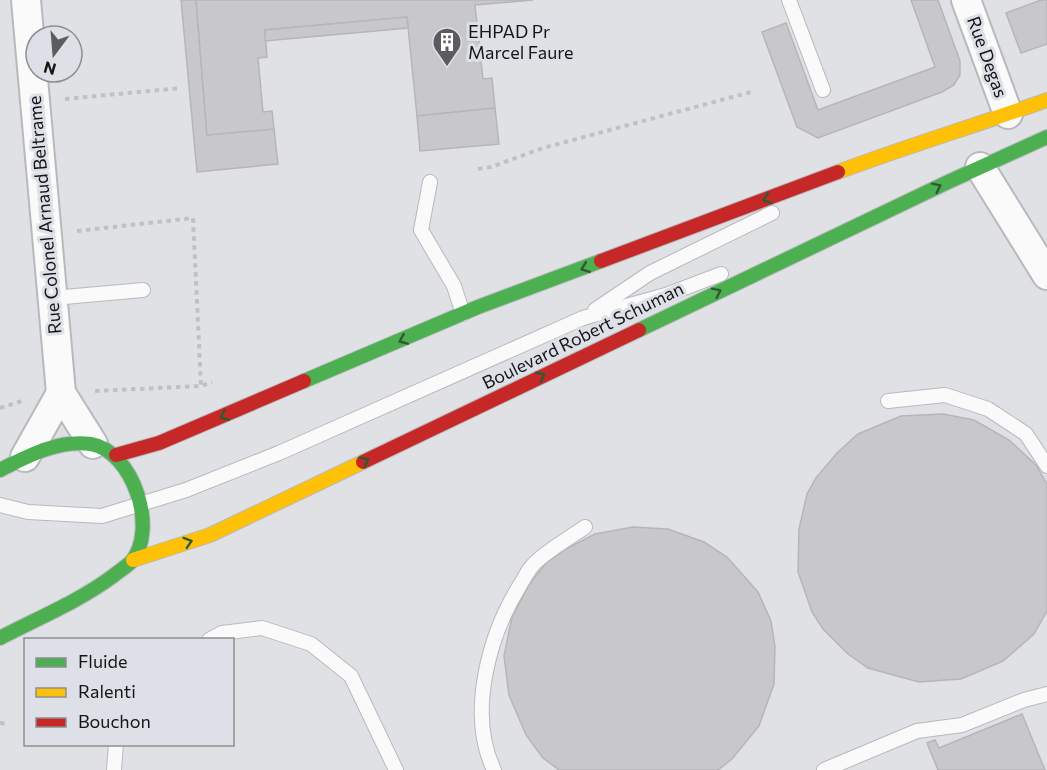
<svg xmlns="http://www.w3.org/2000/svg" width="1047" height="770" viewBox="0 0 1047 770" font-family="Commissioner,sans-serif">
<rect width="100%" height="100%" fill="#e0e1e5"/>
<!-- building -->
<g fill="#c8c8cb" stroke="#b6b6ba" stroke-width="1.5">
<polygon points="181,0 196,0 207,135 274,129 278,164 197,172"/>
<polygon points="196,0 533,0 475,5 483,79 492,78 495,108 417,116 407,17 265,30 267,57 258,58 263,112 272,111 274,129 207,135"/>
<polygon points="911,0 938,0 960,61 960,75 954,85 942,92 818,138 797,127 762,32 786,23 818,110 935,67"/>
<polygon points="1041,0 1047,0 1047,44 1021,53 1006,13"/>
<polygon points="407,17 408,28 265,41 265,30"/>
<polygon points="495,108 499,144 420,151 417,116"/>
<polygon points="943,414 974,420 1009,440 1036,465 1047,484 1047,611 1034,634 1003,661 961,679 919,682 868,668 848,654 823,629 812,612 798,572 799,529 807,494 816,478 837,453 858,434 901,416"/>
<polygon points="633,527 668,529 704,542 727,557 758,592 771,621 775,647 774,684 759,726 732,759 718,770 559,770 543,758 526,735 509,695 504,656 512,617 529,585 546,563 564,550 595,534"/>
<polygon points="1022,714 1045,770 938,770 927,743 935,740 939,748"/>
</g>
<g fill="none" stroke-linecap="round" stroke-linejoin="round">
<!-- lane casing -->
<g stroke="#b8b9bc" stroke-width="16">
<g id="lane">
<polyline points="789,0 823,90"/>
<polyline points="430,182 421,230 454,286 463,314"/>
<polyline points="53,298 143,290"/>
<polyline points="595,310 650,273 772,213"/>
<polyline points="888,401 945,395 988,409 1026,434 1047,466"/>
<polyline points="0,505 28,512 102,516 186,490 279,453 583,318 666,295 721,274"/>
<polyline points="209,640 222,633 262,628 311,644 351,676 396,770"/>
<polyline points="114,770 116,744"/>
<path d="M494,770C467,714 489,635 520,585C524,579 528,570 533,565C543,553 571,537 585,527"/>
<polyline points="824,770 917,731 962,725 1024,700 1047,694"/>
</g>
</g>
<!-- street casing -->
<g stroke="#b8b9bc" stroke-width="32">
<g id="street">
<polyline points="26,0 61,393 93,444"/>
<polyline points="966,0 1008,114"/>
<polyline points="980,167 1047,275"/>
<polyline points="25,457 61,393"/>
</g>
</g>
<!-- fast casing -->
<g stroke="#b8b9bc" stroke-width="16">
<g id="fast">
<polyline points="639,330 948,182 1047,137"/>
<polyline points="304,381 478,307 601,261"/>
<path d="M0,470C28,456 59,439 91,444C133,451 159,530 131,562C126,567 119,571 113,576C78,602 38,618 0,638"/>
</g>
</g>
<!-- slow casing -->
<g stroke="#b8b9bc" stroke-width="16">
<g id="slow">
<path d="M838,172C907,146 978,125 1047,100"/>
<polyline points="133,560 210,535 363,462"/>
</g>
</g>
<!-- jam casing -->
<g stroke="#b8b9bc" stroke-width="16">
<g id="jam">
<polyline points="601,261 838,172"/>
<polyline points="116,455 159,443 304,381"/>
<polyline points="363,462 639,330"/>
</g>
</g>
<!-- path -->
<g stroke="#c1c1c1" stroke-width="4" stroke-dasharray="4.5 4.5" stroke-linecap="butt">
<polyline points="65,99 181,88"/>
<polyline points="478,169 491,167 543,148 751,92"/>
<polyline points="77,231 193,218 201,386"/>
<polyline points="95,391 201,386 212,382"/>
<polyline points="0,408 22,401"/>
<polyline points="0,723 8,724"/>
</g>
<!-- lane -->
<use href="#lane" stroke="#fafafb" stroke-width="14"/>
<!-- street -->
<use href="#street" stroke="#fafafb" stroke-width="28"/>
<!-- fast -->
<use href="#fast" stroke="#4caf50" stroke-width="14"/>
<!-- slow -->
<use href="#slow" stroke="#ffc107" stroke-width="14"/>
<!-- jam -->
<use href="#jam" stroke="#c62828" stroke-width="14"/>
</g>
<!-- one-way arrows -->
<defs><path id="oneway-chevron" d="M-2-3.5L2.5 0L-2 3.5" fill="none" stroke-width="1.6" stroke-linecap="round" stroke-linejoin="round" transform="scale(1.5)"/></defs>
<g stroke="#2e5a31">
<use href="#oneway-chevron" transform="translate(937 187) rotate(-26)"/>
<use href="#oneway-chevron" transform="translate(767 199) rotate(159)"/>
<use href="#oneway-chevron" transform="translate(585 268) rotate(159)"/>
<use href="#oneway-chevron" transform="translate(717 292) rotate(-26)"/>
<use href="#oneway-chevron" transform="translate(403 340) rotate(157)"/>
<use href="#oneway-chevron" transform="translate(541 376) rotate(-26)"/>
<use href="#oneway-chevron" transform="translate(224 416) rotate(157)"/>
<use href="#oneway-chevron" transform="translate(365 461) rotate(-26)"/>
<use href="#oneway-chevron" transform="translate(188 542) rotate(-18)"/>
</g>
<!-- icons -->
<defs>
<g id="building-pin" transform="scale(1.5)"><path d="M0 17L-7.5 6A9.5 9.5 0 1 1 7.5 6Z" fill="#5c5c60" stroke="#dee0e7"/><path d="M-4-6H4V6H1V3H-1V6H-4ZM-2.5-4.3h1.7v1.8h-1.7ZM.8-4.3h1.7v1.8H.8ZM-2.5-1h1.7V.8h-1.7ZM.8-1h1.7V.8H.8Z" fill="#fff"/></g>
</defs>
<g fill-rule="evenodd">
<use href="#building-pin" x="447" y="42"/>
</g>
<g text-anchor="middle" stroke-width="6" stroke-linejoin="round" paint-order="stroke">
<!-- poi labels -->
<g font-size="18" fill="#151518" stroke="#dee0e7" text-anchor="start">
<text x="468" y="38">EHPAD Pr<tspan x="468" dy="21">Marcel Faure</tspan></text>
</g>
<!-- street labels -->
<g font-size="18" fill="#151518" stroke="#dee0e7">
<text transform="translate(987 57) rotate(70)" y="6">Rue Degas</text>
<text transform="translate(45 215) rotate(-95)" y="6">Rue Colonel Arnaud Beltrame</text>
<text transform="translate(583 336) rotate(-26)" y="6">Boulevard Robert Schuman</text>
</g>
</g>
<!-- legend -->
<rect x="24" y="638" width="210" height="108" fill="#dee0e7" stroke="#8e8f94" stroke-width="1.5"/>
<rect x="36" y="658" width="30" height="9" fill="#4caf50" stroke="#8e8f94" stroke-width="1.5"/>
<text x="78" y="668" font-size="18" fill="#151518">Fluide</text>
<rect x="36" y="688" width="30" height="9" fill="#ffc107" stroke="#8e8f94" stroke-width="1.5"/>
<text x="78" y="698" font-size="18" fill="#151518">Ralenti</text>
<rect x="36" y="718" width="30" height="9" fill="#c62828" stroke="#8e8f94" stroke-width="1.5"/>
<text x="78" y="728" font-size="18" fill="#151518">Bouchon</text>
<!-- north arrow -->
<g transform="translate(54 54) rotate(196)"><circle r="28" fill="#dee0e7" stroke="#8e8f94" stroke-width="1.5"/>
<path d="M0-4.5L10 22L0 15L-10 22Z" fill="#5c5c60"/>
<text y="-9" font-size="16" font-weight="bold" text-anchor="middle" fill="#151518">N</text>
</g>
</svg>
